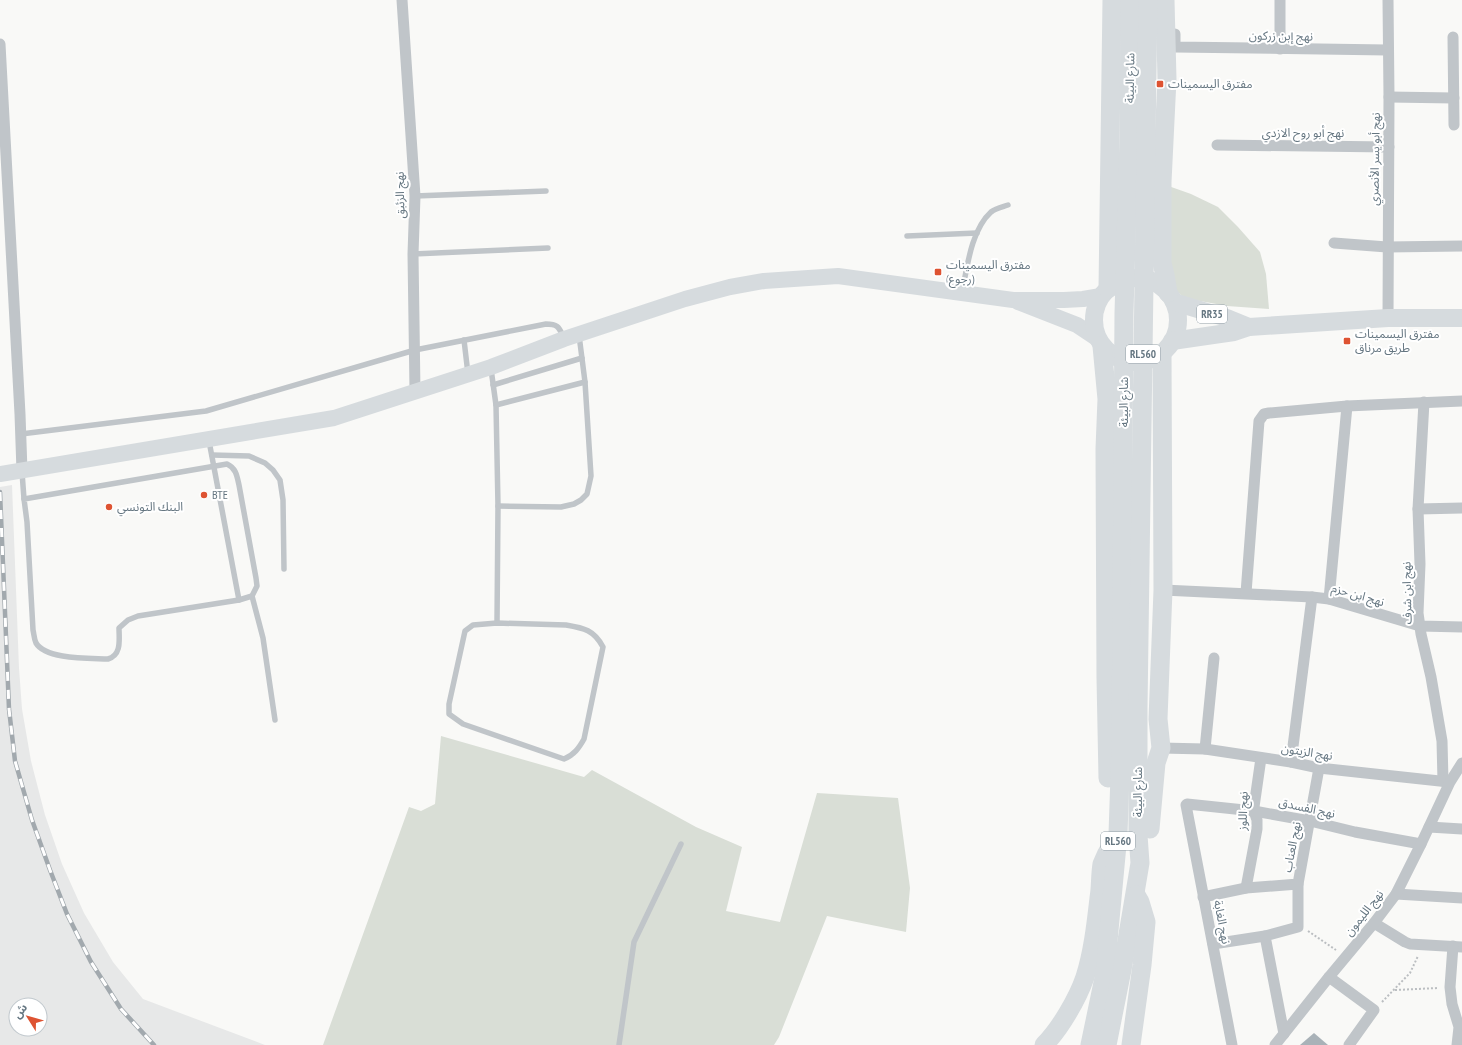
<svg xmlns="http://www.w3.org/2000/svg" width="1462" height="1045" viewBox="0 0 1462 1045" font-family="'PT Sans Narrow','Noto Sans Arabic',sans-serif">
<rect width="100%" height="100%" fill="#f9f9f7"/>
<!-- built -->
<path fill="#e7e8e8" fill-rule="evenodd" d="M12,485L19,668L22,709L31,761L45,815L62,864L84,913L113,962L143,999L265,1045H0V487ZM16,1005H40V1029H16Z"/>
<!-- green -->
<g fill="#d9ded6">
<polygon points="1160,183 1191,194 1218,207 1238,227 1260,252 1266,274 1269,309 1227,306 1184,298 1169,284"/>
<polygon points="441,736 584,777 592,770 696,827 742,847 726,911 780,922 817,793 898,798 910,888 906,932 827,916 779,1037 774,1045 323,1045 409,807 421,811 435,804"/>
</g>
<!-- building -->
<polygon fill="#a9b2b8" points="1314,1033 1328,1045 1300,1045"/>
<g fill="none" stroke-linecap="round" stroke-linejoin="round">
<!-- path -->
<g stroke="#bbbec1" stroke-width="2" stroke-dasharray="2 2" stroke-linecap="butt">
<polyline points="1308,931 1336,950"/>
<polyline points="1395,990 1438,988"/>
<polyline points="1382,1002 1410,973 1418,956"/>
</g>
<!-- service -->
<g stroke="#c0c5c9" stroke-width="5.5">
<polyline points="415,196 546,191"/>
<polyline points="907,236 977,233"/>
<polyline points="413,254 548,248"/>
<path d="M962,293C967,268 971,230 991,212C996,208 1002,207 1008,205"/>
<polyline points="464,340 468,374"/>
<polyline points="491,369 496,405 498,506 497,623"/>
<polyline points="493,385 582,358"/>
<polyline points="496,405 585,382"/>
<path d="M21,434L206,411L415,350L546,324C559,324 559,328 564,338"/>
<polyline points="209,441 239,600"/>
<polyline points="212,455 249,456 265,463 273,470 280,480 283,500 284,569"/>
<path d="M227,464C236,468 237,476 239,485L256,578L257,586L252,596L239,600L138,616L128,620L119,628C119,639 122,655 108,659C91,658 46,660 36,643C34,639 34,634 33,630L27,522L24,499Z"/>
<polyline points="22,472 24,499"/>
<polyline points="498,506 561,507 574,504 581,500 587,494 591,476 585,382 579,335"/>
<polyline points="252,596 263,638 275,720"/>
<path d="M497,623L566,625C584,628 594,630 603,647L584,739C579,748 574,755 564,759L463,724L449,714V704L465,631L473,625Z"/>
<polyline points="619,1045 634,942 681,844"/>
</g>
<!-- minor -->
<g stroke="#c0c5c9" stroke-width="11">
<polyline points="402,0 415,196 413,254 415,391"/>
<polyline points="1280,0 1280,49"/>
<polyline points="1175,34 1175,47 1387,50"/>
<polyline points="1453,37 1454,125"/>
<polyline points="0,44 20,414 22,471"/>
<polyline points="1389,97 1454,98"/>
<polyline points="1217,145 1389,147"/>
<polyline points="1334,243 1387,247 1462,246"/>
<polyline points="1388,318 1389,97 1388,0"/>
<polyline points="1424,402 1418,509 1420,564 1418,613 1421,634 1431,677 1442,741 1443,781"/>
<polyline points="1418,509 1462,508"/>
<polyline points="1163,590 1312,597 1329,599 1420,626 1462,627"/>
<polyline points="1246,593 1259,421 1264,414 1269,413 1347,406 1462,401"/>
<polyline points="1329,599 1347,406"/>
<polyline points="1161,748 1205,749 1291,762 1319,768 1449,782"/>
<polyline points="1205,749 1214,658"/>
<polyline points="1291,762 1312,597"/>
<polyline points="1429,827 1462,829"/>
<polyline points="1246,888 1257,829 1257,820 1254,811 1254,807 1261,758"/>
<polyline points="1396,894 1462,898"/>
<polyline points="1203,897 1246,888 1298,884 1319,768"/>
<polyline points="1374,923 1405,942 1410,944 1462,947"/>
<polyline points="1213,944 1265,936"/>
<polyline points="1453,946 1450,987 1452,1004 1459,1027 1457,1045"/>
<polyline points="1329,977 1374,1010 1349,1045"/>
<polyline points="1284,1034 1265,936 1298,927 1298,884"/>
<polyline points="1232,1045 1186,805 1187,804 1254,811 1310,821 1355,832 1421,844"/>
<polyline points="1275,1045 1329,977 1374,923 1396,894 1421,844 1450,782 1462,763"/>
</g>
<!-- secondary -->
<g stroke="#d6dbde" stroke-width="16">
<polyline points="1018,302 1077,325 1098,339"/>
<polyline points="0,474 334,418 491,367 564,339 685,299 730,287 764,281 838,276 1013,300 1064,300 1083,299 1101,296"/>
</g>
<!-- primary -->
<g stroke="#d6dbde" stroke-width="18">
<circle cx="1136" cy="320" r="42"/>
<polyline points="1174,302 1227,318 1249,327"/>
<polyline points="1172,341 1234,332 1249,327 1388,318 1462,318"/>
</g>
<!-- trunk -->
<g stroke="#d6dbde" stroke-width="19">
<polyline points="1165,0 1167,79 1162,182 1162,263 1165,275 1168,293"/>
<polyline points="1108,289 1112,0"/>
<polyline points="1102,346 1107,399 1105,449 1106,678 1108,778"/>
<polyline points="1150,829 1156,763 1161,748 1158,719 1163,590 1162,353"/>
<path d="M1044,1045C1060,1029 1078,998 1085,977C1093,952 1096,924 1099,898C1101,887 1100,876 1102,864L1106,855L1114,841"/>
<polyline points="1090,1045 1105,973 1118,834 1121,746 1124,313 1129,137 1130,0"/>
<polyline points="1107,1045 1122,970 1140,863 1138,835 1138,708 1148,0"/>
<polyline points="1131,1045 1142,965 1146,922 1140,902 1136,895"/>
</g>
<!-- rail casing -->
<g stroke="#a2a9ae" stroke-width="4.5">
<polyline id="rail" points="0,492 9,709 15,761 32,820 50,870 67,914 91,962 121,1009 154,1045"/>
</g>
<!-- rail -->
<use href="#rail" stroke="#fff" stroke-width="3" stroke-dasharray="9" stroke-linecap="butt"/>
</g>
<!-- markers -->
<g fill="#de5332" stroke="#fff" stroke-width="1.5">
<rect x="1156" y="80" width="8" height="8" rx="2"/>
<rect x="934" y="268" width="8" height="8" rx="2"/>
<rect x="1343" y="337" width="8" height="8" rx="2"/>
<circle cx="204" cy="495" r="4"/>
<circle cx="109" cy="507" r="4"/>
</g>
<g text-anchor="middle" stroke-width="4" stroke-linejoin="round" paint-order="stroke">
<!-- shield labels -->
<g fill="#fff" stroke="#939fa7" stroke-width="1">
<rect x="1197" y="305" width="30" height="18" rx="3"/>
<rect x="1126" y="345" width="34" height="18" rx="3"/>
<rect x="1101" y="832" width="34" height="18" rx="3"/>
</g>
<g font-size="11" font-weight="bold" fill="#657681">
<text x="1212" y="318">RR35</text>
<text x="1143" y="358">RL560</text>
<text x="1118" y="845">RL560</text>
</g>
<!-- street labels -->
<g font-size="12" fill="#657681" stroke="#fff">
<text transform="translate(1281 36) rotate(1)" y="4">نهج إبن زركون</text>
<text transform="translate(1130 78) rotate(-89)" y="4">شارع البيئة</text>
<text x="1303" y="137">نهج أبو روح الازدي</text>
<text transform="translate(1375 159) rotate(-89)" y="4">نهج أبو يسر الأنصري</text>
<text transform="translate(400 195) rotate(-91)" y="4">نهج الزئبق</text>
<text transform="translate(1124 402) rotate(-90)" y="4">شارع البيئة</text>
<text transform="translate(1407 593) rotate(-91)" y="4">نهج ابن شرف</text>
<text transform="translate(1358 595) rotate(16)" y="4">نهج ابن حزم</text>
<text transform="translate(1307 752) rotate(9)" y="4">نهج الزيتون</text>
<text transform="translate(1138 792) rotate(-90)" y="4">شارع البيئة</text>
<text transform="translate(1307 808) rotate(12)" y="4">نهج الفسدق</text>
<text transform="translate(1243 811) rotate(-88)" y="4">نهج اللوز</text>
<text transform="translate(1292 847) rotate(-79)" y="4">نهج العناب</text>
<text transform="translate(1364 913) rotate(-52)" y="4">نهج الليمون</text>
<text transform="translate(1222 922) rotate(79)" y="4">نهج الغابة</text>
</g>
<!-- poi labels -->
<g font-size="12" fill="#657681" stroke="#fff" text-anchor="start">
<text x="1168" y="88">مفترق اليسمينات</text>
<text x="946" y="269">مفترق اليسمينات<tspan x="946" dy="14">(رجوع)</tspan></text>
<text x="1355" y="338">مفترق اليسمينات<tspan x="1355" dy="14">طريق مرناق</tspan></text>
<text x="212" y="499">BTE</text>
<text x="117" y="511">البنك التونسي</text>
</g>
</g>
<!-- north arrow -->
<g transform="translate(28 1017) rotate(307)"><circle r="19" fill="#ffffff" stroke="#c1c8cd"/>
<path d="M0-3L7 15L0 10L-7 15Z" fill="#de5332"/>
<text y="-6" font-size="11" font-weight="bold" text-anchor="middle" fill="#657681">ش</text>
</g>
</svg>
